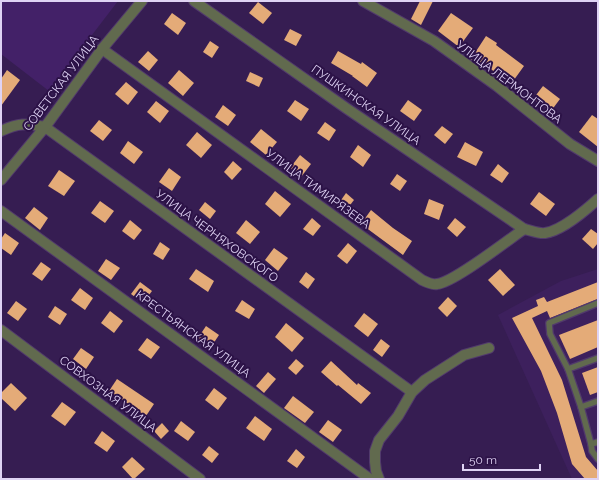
<svg xmlns="http://www.w3.org/2000/svg" width="599" height="480" viewBox="0 0 599 480" font-family="Raleway,sans-serif">
<rect width="100%" height="100%" fill="#361d52"/>
<!-- built -->
<polygon fill="#3d205d" points="598,269 598,479 572,479 498,315 561,281"/>
<!-- green -->
<polygon fill="#432168" points="1,1 118,1 49,91 1,54"/>
<!-- building -->
<g fill="#e4ab78">
<polygon points="420,1 433,1 421,25 411,19"/>
<polygon points="258,2 272,13 263,24 249,13"/>
<polygon points="172,13 186,23 178,35 164,24"/>
<polygon points="451,13 473,28 459,47 438,31"/>
<polygon points="290,29 302,35 296,46 284,40"/>
<polygon points="486,36 497,43 496,45 524,66 511,84 484,64 482,67 471,59"/>
<polygon points="210,41 219,47 212,58 203,52"/>
<polygon points="148,51 158,60 149,71 138,62"/>
<polygon points="338,51 361,64 362,62 377,73 367,87 352,76 353,76 331,63"/>
<polygon points="7,70 20,80 1,106 1,79"/>
<polygon points="179,70 194,83 183,96 168,83"/>
<polygon points="250,72 263,78 259,87 246,81"/>
<polygon points="126,82 138,92 128,105 115,94"/>
<polygon points="543,86 560,99 551,111 533,99"/>
<polygon points="295,100 309,109 301,121 287,111"/>
<polygon points="408,100 422,110 414,121 400,111"/>
<polygon points="156,101 169,111 160,123 147,112"/>
<polygon points="223,105 236,115 228,126 215,117"/>
<polygon points="592,115 598,119 598,147 579,132"/>
<polygon points="99,120 112,130 103,141 90,131"/>
<polygon points="325,122 336,130 329,141 317,133"/>
<polygon points="442,126 453,134 445,144 434,135"/>
<polygon points="261,129 277,142 266,155 250,142"/>
<polygon points="197,132 212,145 201,158 186,145"/>
<polygon points="128,141 143,152 134,164 120,153"/>
<polygon points="465,142 483,152 476,166 457,157"/>
<polygon points="358,145 371,155 363,167 350,157"/>
<polygon points="300,155 311,164 301,177 290,168"/>
<polygon points="233,161 242,169 232,180 224,172"/>
<polygon points="498,164 509,173 502,183 490,175"/>
<polygon points="169,168 181,177 172,191 159,182"/>
<polygon points="59,170 75,181 64,196 48,186"/>
<polygon points="397,174 407,181 400,191 390,184"/>
<polygon points="275,191 291,204 280,217 265,204"/>
<polygon points="539,192 555,204 546,216 530,204"/>
<polygon points="346,193 354,200 347,209 339,203"/>
<polygon points="429,199 444,205 439,220 424,214"/>
<polygon points="100,201 114,211 105,223 91,213"/>
<polygon points="205,202 216,211 210,219 199,210"/>
<polygon points="34,207 48,218 40,230 25,218"/>
<polygon points="371,210 393,228 412,241 403,255 361,224"/>
<polygon points="312,218 321,226 313,236 303,229"/>
<polygon points="455,218 466,227 457,237 447,228"/>
<polygon points="130,220 142,230 134,240 122,231"/>
<polygon points="246,220 260,232 250,244 236,233"/>
<polygon points="591,229 598,234 598,243 593,249 582,239"/>
<polygon points="5,233 19,243 11,255 1,248 1,239"/>
<polygon points="160,242 170,249 163,260 153,254"/>
<polygon points="348,243 357,251 347,264 337,256"/>
<polygon points="274,248 288,258 278,271 265,260"/>
<polygon points="106,259 120,268 111,280 98,271"/>
<polygon points="41,262 51,269 42,281 32,274"/>
<polygon points="196,269 214,281 208,292 189,279"/>
<polygon points="500,269 515,285 503,296 488,280"/>
<polygon points="306,272 315,279 308,289 299,282"/>
<polygon points="140,282 152,291 143,303 131,294"/>
<polygon points="598,282 598,299 550,318 547,311 532,318 562,380 586,457 598,471 598,479 585,479 572,464 557,413 541,371 512,318 538,306 536,300 544,297 547,302"/>
<polygon points="80,288 93,298 85,310 71,300"/>
<polygon points="448,297 457,306 447,317 438,308"/>
<polygon points="242,300 255,309 249,319 235,311"/>
<polygon points="16,301 27,309 18,321 7,313"/>
<polygon points="55,306 67,314 60,325 48,317"/>
<polygon points="110,311 123,321 114,333 101,323"/>
<polygon points="364,313 378,324 368,337 354,326"/>
<polygon points="598,320 598,347 570,359 559,335"/>
<polygon points="286,323 304,338 292,352 275,337"/>
<polygon points="206,326 219,335 211,347 198,338"/>
<polygon points="147,338 160,347 151,359 138,350"/>
<polygon points="381,339 390,346 382,357 373,350"/>
<polygon points="81,348 94,357 86,369 73,359"/>
<polygon points="296,359 304,366 296,375 288,368"/>
<polygon points="331,361 357,385 358,383 371,393 361,404 338,385 337,386 321,372"/>
<polygon points="598,367 598,392 590,395 582,373"/>
<polygon points="268,372 276,379 264,393 256,386"/>
<polygon points="117,379 154,404 146,416 109,391"/>
<polygon points="11,383 27,398 15,411 1,398 1,393"/>
<polygon points="214,388 227,398 218,410 205,400"/>
<polygon points="293,396 314,412 305,423 284,408"/>
<polygon points="62,402 76,412 65,426 51,416"/>
<polygon points="255,416 272,429 264,441 246,428"/>
<polygon points="328,420 342,430 333,442 319,432"/>
<polygon points="181,421 195,432 188,441 174,431"/>
<polygon points="162,423 169,431 161,439 154,431"/>
<polygon points="102,431 115,441 107,452 94,443"/>
<polygon points="209,446 219,454 212,463 202,455"/>
<polygon points="296,449 305,457 297,468 287,461"/>
<polygon points="132,457 145,469 134,479 133,479 122,467"/>
</g>
<g fill="none" stroke-linecap="round" stroke-linejoin="round">
<!-- service casing -->
<g stroke="#513a6c" stroke-width="8">
<g id="service">
<polyline points="568,369 598,358"/>
<polyline points="581,407 568,369 550,334 549,323 598,303"/>
<polyline points="598,442 591,444 592,451 598,459"/>
<polyline points="591,444 581,407 598,401"/>
</g>
</g>
<!-- minor casing -->
<g stroke="#513a6c" stroke-width="12">
<g id="minor">
<path d="M194,1L346,108L524,229C530,230 539,234 545,233C561,231 586,210 598,199"/>
<polyline points="363,1 434,41 497,86 570,144 598,161"/>
<path d="M102,49L422,280C426,282 432,285 437,284C453,283 508,240 524,229"/>
<path d="M1,131C18,123 26,123 45,127L412,392"/>
<polyline points="1,211 370,479"/>
<polyline points="1,330 200,479"/>
<polyline points="379,479 376,471 375,462 375,451 379,440 398,416 412,392 425,380 464,355 489,348"/>
</g>
</g>
<!-- tertiary casing -->
<g stroke="#513a6c" stroke-width="12">
<polyline id="tertiary" points="1,180 45,127 102,49 142,1"/>
</g>
<!-- service -->
<use href="#service" stroke="#616a4e" stroke-width="5.5"/>
<!-- minor -->
<use href="#minor" stroke="#616a4e" stroke-width="10"/>
<!-- tertiary -->
<use href="#tertiary" stroke="#616a4e" stroke-width="10"/>
</g>
<g text-anchor="middle" stroke-width="4" stroke-linejoin="round" paint-order="stroke">
<!-- street labels -->
<g font-size="12" fill="#dfd3f4" stroke="#2c1247">
<text transform="translate(509 82) rotate(37)" y="4">УЛИЦА ЛЕРМОНТОВА</text>
<text transform="translate(61 83) rotate(-53)" y="4">СОВЕТСКАЯ УЛИЦА</text>
<text transform="translate(366 105) rotate(35)" y="4">ПУШКИНСКАЯ УЛИЦА</text>
<text transform="translate(318 189) rotate(36)" y="4">УЛИЦА ТИМИРЯЗЕВА</text>
<text transform="translate(217 236) rotate(36)" y="4">УЛИЦА ЧЕРНЯХОВСКОГО</text>
<text transform="translate(193 334) rotate(36)" y="4">КРЕСТЬЯНСКАЯ УЛИЦА</text>
<text transform="translate(108 394) rotate(37)" y="4">СОВХОЗНАЯ УЛИЦА</text>
</g>
</g>
<!-- border -->
<rect width="599" height="480" fill="none" stroke="#dfd3f4" stroke-width="4"/>
<!-- scale -->
<path d="M463 464v6h77v-6" fill="none" stroke="#dfd3f4" stroke-width="2"/>
<text x="469" y="464" font-size="12" fill="#dfd3f4" stroke="#2c1247" stroke-width="3" paint-order="stroke">50 m</text>
</svg>
